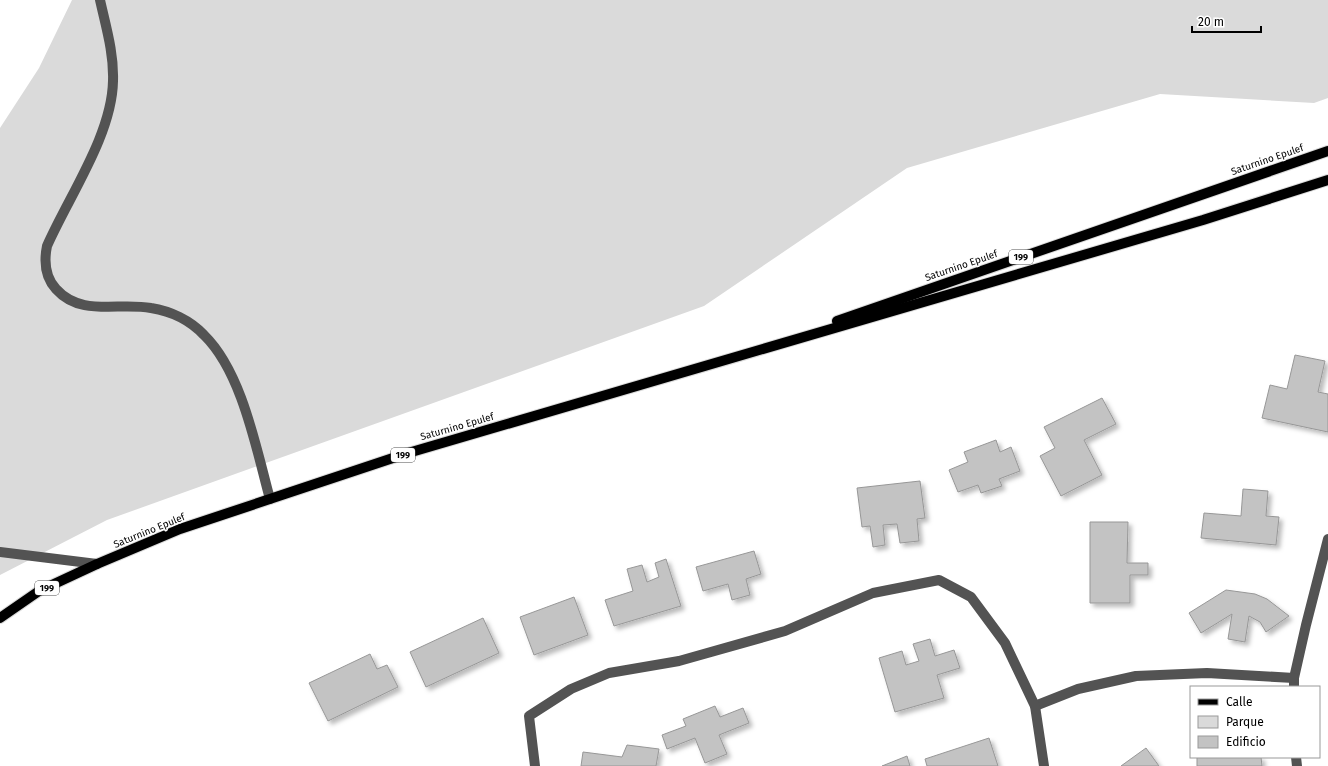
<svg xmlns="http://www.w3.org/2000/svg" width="1328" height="766" viewBox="0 0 1328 766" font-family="'Fira Sans',sans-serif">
<defs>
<filter id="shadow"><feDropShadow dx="3.5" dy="3.5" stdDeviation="2" flood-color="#0004"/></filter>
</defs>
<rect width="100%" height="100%" fill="#fff"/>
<!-- green -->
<polygon fill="#dadada" points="72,0 1328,0 1328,98 1314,103 1160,94 907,168 704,306 107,520 0,575 0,128 39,68"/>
<!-- building -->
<g fill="#c3c3c3" stroke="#979797" filter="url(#shadow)">
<polygon points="1295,355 1325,361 1318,392 1328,394 1328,432 1262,418 1270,385 1287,389"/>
<polygon points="1102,398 1116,424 1084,440 1102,475 1061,496 1040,456 1055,448 1044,427"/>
<polygon points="996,440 1000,452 1011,447 1020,471 999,479 1002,486 981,493 978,485 958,492 949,470 968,462 964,452"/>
<polygon points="920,481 925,518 917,519 919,541 900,543 897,524 883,525 885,545 873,547 870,526 862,527 857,488"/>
<polygon points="1243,489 1268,491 1266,516 1279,517 1276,545 1201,538 1204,513 1241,516"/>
<polygon points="1090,522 1128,522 1127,563 1148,563 1148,575 1130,575 1130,603 1090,603"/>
<polygon points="754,551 761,574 746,579 750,595 732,600 728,584 703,591 696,567"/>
<polygon points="666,559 681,606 614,626 605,600 633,591 627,569 642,565 647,582 659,577 655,563"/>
<polygon points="1226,590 1255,594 1267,599 1289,616 1266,632 1260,622 1249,616 1245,642 1228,639 1232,614 1201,633 1189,613"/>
<polygon points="574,597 588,635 534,655 520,617"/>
<polygon points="483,618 499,653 426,687 410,652"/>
<polygon points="930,639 935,656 954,650 960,668 937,675 944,698 895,712 879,658 902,651 906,665 919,661 913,644"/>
<polygon points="370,654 377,669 387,665 398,687 328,721 309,683"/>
<polygon points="715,706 720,717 743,708 749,723 719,735 727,754 705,763 695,738 667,749 662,735 686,726 683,719"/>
<polygon points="989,738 998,766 927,766 925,759"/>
<polygon points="627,745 659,749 656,766 581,766 583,752 622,757"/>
<polygon points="1146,748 1159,766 1121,766"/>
<polygon points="907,756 910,766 882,766"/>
<polygon points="1197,757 1261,757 1262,766 1197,766"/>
</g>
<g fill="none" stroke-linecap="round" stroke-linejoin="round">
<!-- major casing -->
<g stroke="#dbdbdb" stroke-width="12">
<g id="major">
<polyline points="837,321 1328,151"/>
<polyline points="0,618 39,591 97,564 180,529 408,453 1203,220 1328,180"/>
</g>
</g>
<!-- minor -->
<g stroke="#535353" stroke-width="10">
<path d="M100,0C106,27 114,53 113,81C112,135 69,196 47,246C44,261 45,277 56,289C81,317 118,302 151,308C170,311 190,320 204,335C242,372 256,448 270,499"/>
<polyline points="0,552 97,564"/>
<polyline points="1294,687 1294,678 1306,625 1328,539"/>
<polyline points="1035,706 1078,689 1136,676 1207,673 1294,678"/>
<polyline points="1296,757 1297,766"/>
<polyline points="535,766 529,716 571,689 609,673 679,661 785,631 873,593 939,580 971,597 1005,643 1035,706 1044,766"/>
</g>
<!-- major -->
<use href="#major" stroke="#000" stroke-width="10"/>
</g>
<g text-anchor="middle" stroke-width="3" stroke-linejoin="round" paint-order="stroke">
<!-- shield labels -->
<g fill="#fff" stroke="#4c4c4c" stroke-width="1">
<rect x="1009" y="250" width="24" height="14" rx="3"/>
<rect x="391" y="448" width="24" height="14" rx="3"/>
<rect x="35" y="581" width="24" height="14" rx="3"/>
</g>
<g font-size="9" font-weight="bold" fill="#000">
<text x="1021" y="260">199</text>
<text x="403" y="458">199</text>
<text x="47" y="591">199</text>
</g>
<!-- street labels -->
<g font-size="10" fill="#000" stroke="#fff">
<text transform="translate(1267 159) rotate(-19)" y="4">Saturnino Epulef</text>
<text transform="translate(961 265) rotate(-19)" y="4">Saturnino Epulef</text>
<text transform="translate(457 426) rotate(-16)" y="4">Saturnino Epulef</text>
<text transform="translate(149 530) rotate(-22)" y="4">Saturnino Epulef</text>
</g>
</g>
<!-- legend -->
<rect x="1190" y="686" width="130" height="72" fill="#ffffff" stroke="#999999"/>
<rect x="1198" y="699" width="20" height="6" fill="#000000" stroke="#999999"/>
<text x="1226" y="706" font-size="12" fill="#000000">Calle</text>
<rect x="1198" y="716" width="20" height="12" fill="#dadada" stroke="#999999"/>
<text x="1226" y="726" font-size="12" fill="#000000">Parque</text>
<rect x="1198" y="736" width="20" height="12" fill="#c3c3c3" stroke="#999999"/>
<text x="1226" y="746" font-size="12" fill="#000000">Edificio</text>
<!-- scale -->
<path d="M1192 26v6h69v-6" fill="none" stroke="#000000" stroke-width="2"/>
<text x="1198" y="26" font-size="12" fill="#000000" stroke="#ffffff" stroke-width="3" paint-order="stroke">20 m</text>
</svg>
